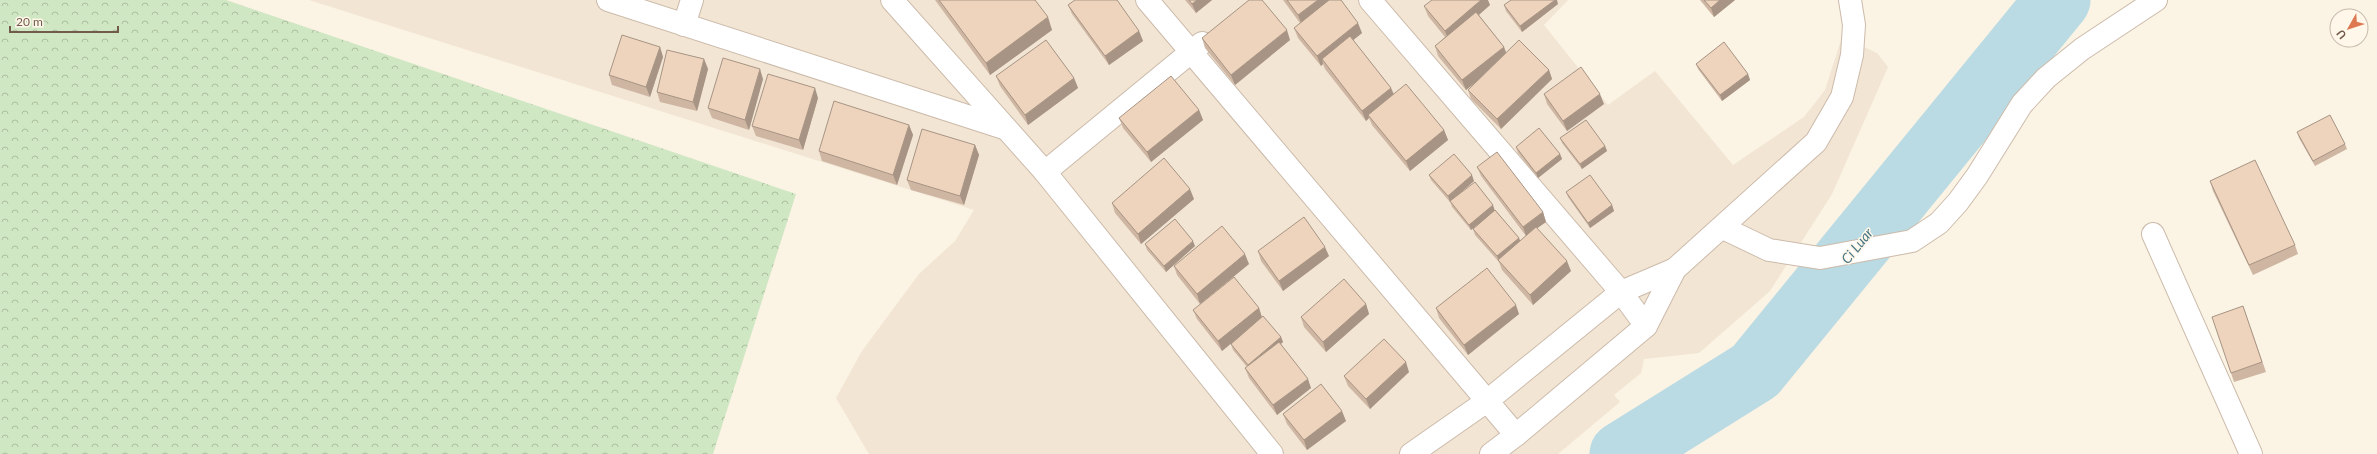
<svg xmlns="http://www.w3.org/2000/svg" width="2377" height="454" viewBox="0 0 2377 454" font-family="Lato,sans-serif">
<defs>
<pattern id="forest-crowns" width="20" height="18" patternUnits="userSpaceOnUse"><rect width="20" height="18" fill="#d0e7c3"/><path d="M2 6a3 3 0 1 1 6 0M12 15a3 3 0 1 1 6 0" fill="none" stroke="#adbea0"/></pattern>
</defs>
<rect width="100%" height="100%" fill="#fbf3e4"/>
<!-- residential -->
<polygon fill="#f2e5d3" points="309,0 1568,0 1544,25 1608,105 1655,71 1733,165 1804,117 1825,90 1842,37 1877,53 1888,67 1832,194 1770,291 1699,353 1644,359 1641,373 1614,395 1620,402 1558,454 869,454 836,398 862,351 919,274 955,241 974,210"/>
<!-- forest -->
<polygon fill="url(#forest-crowns)" points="0,0 226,0 796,194 713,454 0,454"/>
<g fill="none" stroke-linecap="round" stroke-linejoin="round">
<!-- river -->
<polyline stroke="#badbe3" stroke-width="65" points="1622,454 1755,371 2058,0"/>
<!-- street casing -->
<g stroke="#ccbbab" stroke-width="24">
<g id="street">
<polyline points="608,0 1004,128"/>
<polyline points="892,0 1045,172 1272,454"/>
<polyline points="1147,0 1516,435"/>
<polyline points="1370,0 1621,292 1646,326"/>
<polyline points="684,25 692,0"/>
<polyline points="1045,172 1202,43"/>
<polyline points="1723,228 1769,250 1820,258 1912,241 1939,223 1958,202 1977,176 2022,104 2046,78 2082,49 2156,0"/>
<polyline points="2153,234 2251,454"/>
<polyline points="1411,454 1487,401 1621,292 1675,269 1816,142 1842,97 1852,55 1854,25 1850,0"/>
<polyline points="1491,454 1516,435 1646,326 1675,269"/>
</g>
</g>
<!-- street -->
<use href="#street" stroke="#fff" stroke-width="22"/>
</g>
<!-- wall -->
<g fill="#ceb6a3">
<polygon points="935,0 1035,0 1052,30 990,75"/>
<polygon points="1185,0 1212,0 1196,13"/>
<polygon points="1283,0 1341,0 1362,33 1353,40 1391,88 1394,94 1444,130 1448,140 1410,171 1372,125 1369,118 1366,121 1325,69 1323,64 1321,66 1298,38 1294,28 1300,23"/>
<polygon points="1700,0 1735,0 1714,17"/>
<polygon points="1558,4 1522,32 1506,11 1504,5"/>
<polygon points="1068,5 1139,31 1143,41 1109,65 1072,14"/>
<polygon points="1490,5 1479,15 1504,47 1506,52 1549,70 1552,79 1501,129 1471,99 1468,90 1475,83 1466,90 1438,56 1435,46 1445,37 1428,16 1424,6"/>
<polygon points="1202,38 1290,40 1235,85 1205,48"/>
<polygon points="660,47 663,57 650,97 612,85 609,75"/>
<polygon points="704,59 708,69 697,111 660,102 657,92"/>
<polygon points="1696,64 1748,74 1750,80 1722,101 1698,69"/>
<polygon points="996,76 1074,78 1078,88 1028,125 1000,86"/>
<polygon points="763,79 749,130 712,118 708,108"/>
<polygon points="1544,94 1604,104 1567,131 1547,104"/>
<polygon points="818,98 803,150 756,136 752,126"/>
<polygon points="1199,110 1203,120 1151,162 1123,128 1119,118"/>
<polygon points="909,125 913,135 897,185 822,161 819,151"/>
<polygon points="2297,132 2345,144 2347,149 2315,166 2299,138"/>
<polygon points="1560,138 1605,146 1607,151 1582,169 1562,143"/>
<polygon points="975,145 979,155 964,205 911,190 907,180"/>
<polygon points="1516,147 1560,154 1562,159 1538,178 1518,153"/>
<polygon points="1477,167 1543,212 1546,222 1537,228 1571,271 1533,305 1502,270 1499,262 1475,235 1473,229 1488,217 1471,230 1452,207 1450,201 1495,210 1519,238 1520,241 1526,236 1481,176"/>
<polygon points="1429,175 1474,181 1450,202 1431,180"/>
<polygon points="2210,181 2295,245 2298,254 2253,275 2213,191"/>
<polygon points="1566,192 1612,205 1614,211 1590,228 1568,197"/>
<polygon points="1194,199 1141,244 1115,213 1112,203"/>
<polygon points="1145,244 1195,246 1166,272 1147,250"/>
<polygon points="1258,251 1329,256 1283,291 1261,261"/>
<polygon points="1249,264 1200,304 1177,275 1174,266"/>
<polygon points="1366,304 1369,314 1326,352 1304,327 1301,317"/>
<polygon points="2243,306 2266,372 2234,382 2231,373"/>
<polygon points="1259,308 1262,317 1281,337 1283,342 1281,344 1311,388 1277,415 1249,378 1245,368 1247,367 1233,350 1231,344 1241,335 1222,351 1197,319 1193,310"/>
<polygon points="1436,308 1519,314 1468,355 1439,318"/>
<polygon points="1409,372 1370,409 1348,386 1344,376"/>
<polygon points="1283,414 1346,421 1307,450 1287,424"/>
</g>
<!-- shaded-wall -->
<g fill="#a79484">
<polygon points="1197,0 1212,0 1196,13 1192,4"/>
<polygon points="1318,0 1334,0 1302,25 1298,15"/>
<polygon points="1481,0 1488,0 1490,5 1449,41 1445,31"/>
<polygon points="1555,0 1557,0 1558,4 1522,32 1520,26"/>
<polygon points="1720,0 1735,0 1714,17 1711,8"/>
<polygon points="1048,17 1052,30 990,75 986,63"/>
<polygon points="1358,23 1362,33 1325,63 1322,59 1323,64 1321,66 1317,56"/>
<polygon points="1287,30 1290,40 1235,85 1231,75"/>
<polygon points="1139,31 1143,41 1109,65 1105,56"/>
<polygon points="660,47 663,57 650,97 646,87"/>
<polygon points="1504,47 1507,56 1466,90 1462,80"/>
<polygon points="704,59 708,69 697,111 693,102"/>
<polygon points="760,69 763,79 749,130 745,120"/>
<polygon points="1549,70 1552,79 1501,129 1497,119"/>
<polygon points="1748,74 1750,80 1722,101 1720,95"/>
<polygon points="1074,78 1078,88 1028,125 1025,115"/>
<polygon points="815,88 818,98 803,150 799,140"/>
<polygon points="1391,88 1395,98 1368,115 1369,118 1366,121 1362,111"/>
<polygon points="1600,94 1604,104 1567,131 1563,121"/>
<polygon points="1199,110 1203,120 1151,162 1147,152"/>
<polygon points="909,125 913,135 897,185 893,175"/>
<polygon points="1444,130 1448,140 1410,171 1406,161"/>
<polygon points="975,145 979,155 964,205 960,196"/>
<polygon points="1605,146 1607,151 1582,169 1580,164"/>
<polygon points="1560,154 1562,159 1538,178 1536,173"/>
<polygon points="1472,175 1474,181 1450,202 1448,196"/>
<polygon points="1190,189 1194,199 1141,244 1138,234"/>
<polygon points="1493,205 1495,211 1471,230 1469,225"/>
<polygon points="1612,205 1614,211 1590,228 1588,223"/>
<polygon points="1543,212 1546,222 1526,236 1523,227"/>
<polygon points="1519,238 1521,243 1498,260 1499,262 1497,256"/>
<polygon points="1193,241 1195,246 1166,272 1164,266"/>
<polygon points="1325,247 1329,256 1283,291 1279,281"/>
<polygon points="1245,254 1249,264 1200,304 1197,294"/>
<polygon points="1567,261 1571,271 1533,305 1530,295"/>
<polygon points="1366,304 1369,314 1326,352 1323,342"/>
<polygon points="1516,305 1519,314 1468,355 1464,345"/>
<polygon points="1259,308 1262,318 1222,351 1218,341"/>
<polygon points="1281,337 1283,342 1250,370 1248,365"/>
<polygon points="1406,362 1409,372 1370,409 1366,399"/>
<polygon points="1308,379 1311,388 1277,415 1273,405"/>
<polygon points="1342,411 1346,421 1307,450 1304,440"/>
</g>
<!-- building -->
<g fill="#efd4bd" stroke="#a79484">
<polygon points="939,0 1035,0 1048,17 986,63"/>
<polygon points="1075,0 1117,0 1139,31 1105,56 1068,5"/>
<polygon points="1189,0 1197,0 1192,4"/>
<polygon points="1249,0 1262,0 1287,30 1231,75 1202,38"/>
<polygon points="1287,0 1318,0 1298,15"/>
<polygon points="1329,0 1341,0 1358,23 1317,56 1294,28"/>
<polygon points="1432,0 1481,0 1445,31 1424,6"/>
<polygon points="1511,0 1555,0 1520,26 1504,5"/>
<polygon points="1704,0 1720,0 1711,8"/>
<polygon points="1476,12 1504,47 1462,80 1435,46"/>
<polygon points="622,35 660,47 646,87 609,75"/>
<polygon points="1350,36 1391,88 1362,111 1322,59"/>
<polygon points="1046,40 1074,78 1025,115 996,76"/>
<polygon points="1519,40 1549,70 1497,119 1468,90"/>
<polygon points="1724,42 1748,74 1720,95 1696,64"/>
<polygon points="667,50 704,59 693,102 657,92"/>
<polygon points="723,58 760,69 745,120 708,108"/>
<polygon points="1581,67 1600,94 1563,121 1544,94"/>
<polygon points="768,74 815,88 799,140 752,126"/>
<polygon points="1171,76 1199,110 1147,152 1119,118"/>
<polygon points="1406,84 1444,130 1406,161 1368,115"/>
<polygon points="834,101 909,125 893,175 819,151"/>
<polygon points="2330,115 2345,144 2313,161 2297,132"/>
<polygon points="1586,120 1605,146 1580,164 1560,138"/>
<polygon points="1539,128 1560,154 1536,173 1516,147"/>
<polygon points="922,129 975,145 960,196 907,180"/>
<polygon points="1497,152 1543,212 1523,227 1477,167"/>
<polygon points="1454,154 1472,175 1448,196 1429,175"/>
<polygon points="1164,158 1190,189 1138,234 1112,203"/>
<polygon points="2255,160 2295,245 2249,265 2210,181"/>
<polygon points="1590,175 1612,205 1588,223 1566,192"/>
<polygon points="1475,182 1493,205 1469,225 1450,201"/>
<polygon points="1495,210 1519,238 1497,256 1473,229"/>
<polygon points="1304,217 1325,247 1279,281 1258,251"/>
<polygon points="1175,219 1193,241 1164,266 1145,244"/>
<polygon points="1222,226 1245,254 1197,294 1174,266"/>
<polygon points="1536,227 1567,261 1530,295 1498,260"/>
<polygon points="1487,268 1516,305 1464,345 1436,308"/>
<polygon points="1234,277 1259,308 1218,341 1193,310"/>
<polygon points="1344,279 1366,304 1323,342 1301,317"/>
<polygon points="2243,306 2262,362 2231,373 2212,317"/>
<polygon points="1263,316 1281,337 1248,365 1231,344"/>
<polygon points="1384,339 1406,362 1366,399 1344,376"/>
<polygon points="1279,342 1308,379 1273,405 1245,368"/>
<polygon points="1321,384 1342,411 1304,440 1283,414"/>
</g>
<g text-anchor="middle" stroke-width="3" stroke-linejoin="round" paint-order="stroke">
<!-- water labels -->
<g font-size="14" font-style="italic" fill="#477684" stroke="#fef7ea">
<text transform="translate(1857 246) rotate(-51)" y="5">Ci Luar</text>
</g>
</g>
<!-- north arrow -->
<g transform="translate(2349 28) rotate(231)"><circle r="19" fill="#fef7ea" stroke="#c6b9aa"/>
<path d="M0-3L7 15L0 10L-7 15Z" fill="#de7850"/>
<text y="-6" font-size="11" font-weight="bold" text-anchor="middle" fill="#725b4b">U</text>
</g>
<!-- scale -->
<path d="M10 26v6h108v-6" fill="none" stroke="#725b4b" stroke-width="2"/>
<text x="16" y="26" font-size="12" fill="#725b4b" stroke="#fef7ea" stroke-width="3" paint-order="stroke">20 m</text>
</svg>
